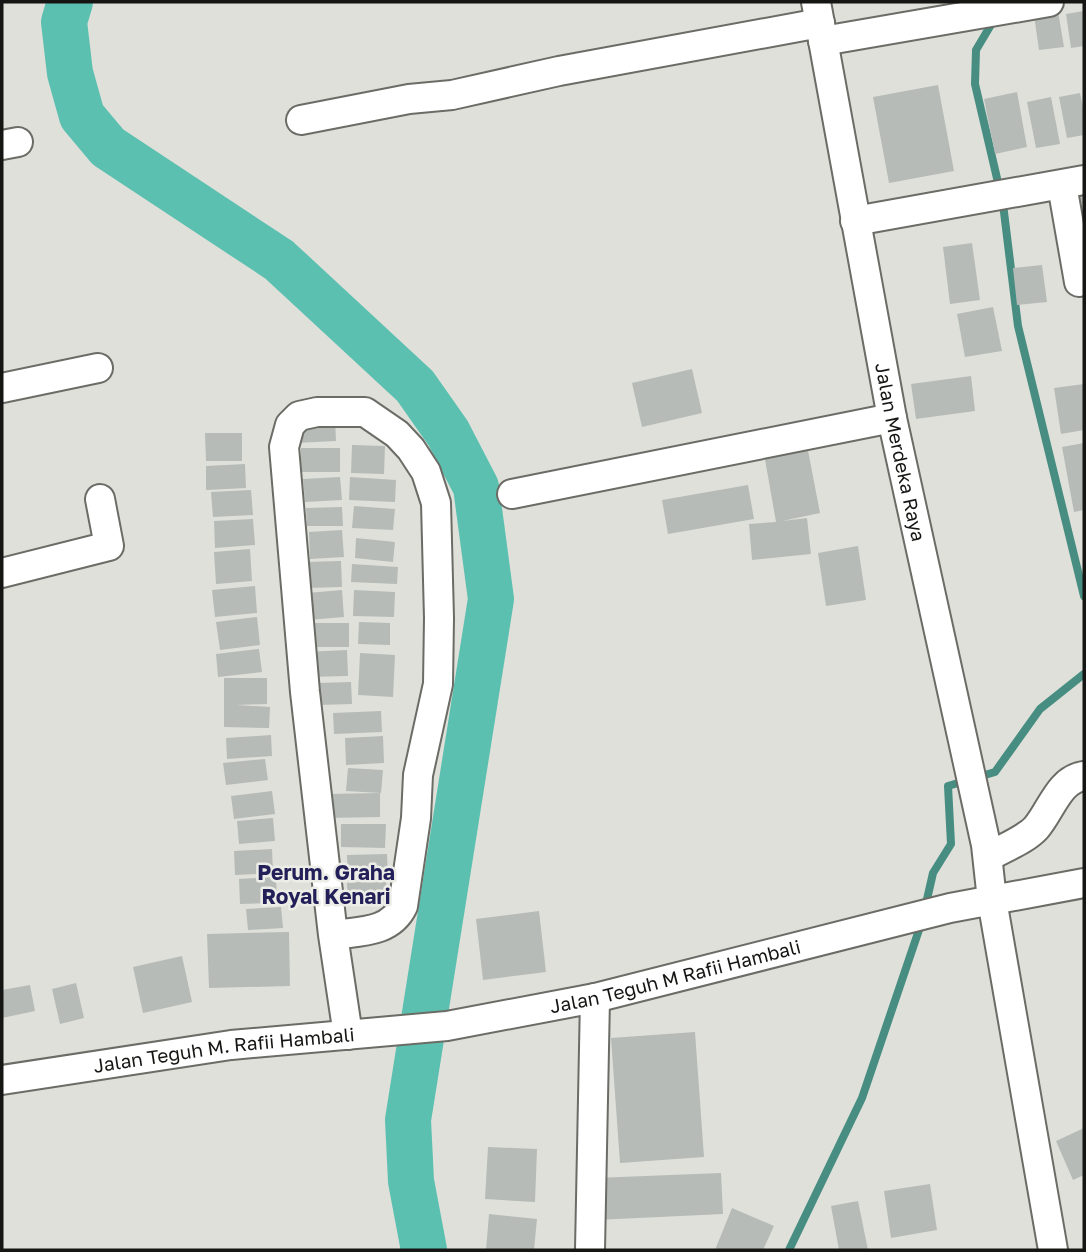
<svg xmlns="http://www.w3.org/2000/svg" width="1086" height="1252" viewBox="0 0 1086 1252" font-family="'Golos Text',sans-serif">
<rect width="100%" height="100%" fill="#dfe0da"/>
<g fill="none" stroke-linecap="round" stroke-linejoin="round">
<!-- stream -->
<g stroke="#478d81" stroke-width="8">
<polyline points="995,18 976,50 975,84 1003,204 1018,326 1084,596"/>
<polyline points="925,908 933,873 951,844 948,786 995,772 1040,709 1084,674"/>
<polyline points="789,1250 862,1098 922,921"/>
</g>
<!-- river -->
<polyline stroke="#5cc0b0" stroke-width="46" points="70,2 64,22 70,73 82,116 108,147 279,260 415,386 448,433 476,487 491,599 408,1120 411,1181 424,1250"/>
</g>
<!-- building -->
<g fill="#b6bbb7">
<polygon points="1058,11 1064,47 1039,50 1034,15"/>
<polygon points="1084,11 1084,46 1071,48 1066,14"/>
<polygon points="938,85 954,171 889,183 873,97"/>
<polygon points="1017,92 1027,147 995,154 984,99"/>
<polygon points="1080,93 1084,112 1084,135 1067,138 1059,97"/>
<polygon points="1051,97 1060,144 1036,148 1027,102"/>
<polygon points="1084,197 1084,237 1069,199"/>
<polygon points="972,243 980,300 950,304 943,247"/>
<polygon points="1042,265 1047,302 1017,305 1013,268"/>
<polygon points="993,307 1002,351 965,357 957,314"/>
<polygon points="692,369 702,413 642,427 632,383"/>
<polygon points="971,376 975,411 916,419 911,384"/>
<polygon points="1084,384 1084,430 1061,434 1054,388"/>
<polygon points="335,417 336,441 296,443 295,419"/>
<polygon points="205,433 242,433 242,461 206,461"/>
<polygon points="806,440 820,513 782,521 807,518 811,554 752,560 749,524 776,522 763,448"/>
<polygon points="1084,443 1084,510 1074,512 1062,447"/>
<polygon points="352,445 385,446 384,474 351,473"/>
<rect x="301" y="448" width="39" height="24"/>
<polygon points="245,464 246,488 206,490 206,466"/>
<polygon points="340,477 342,500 305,502 303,479"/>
<polygon points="350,477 396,480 395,502 349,500"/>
<polygon points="748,485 754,519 668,534 662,500"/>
<polygon points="251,490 253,515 213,517 211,492"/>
<polygon points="354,506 395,509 393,530 352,528"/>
<polygon points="342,507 343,526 307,526 306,508"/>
<polygon points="253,519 255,545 215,548 214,521"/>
<polygon points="342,530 344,557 310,559 309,532"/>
<polygon points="356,538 395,542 393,562 355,558"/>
<polygon points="858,546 866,600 826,606 818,553"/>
<polygon points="250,549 252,581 216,584 214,552"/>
<polygon points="341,561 342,587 306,588 305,562"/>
<polygon points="352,564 398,567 397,584 351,582"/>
<polygon points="255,586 257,613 215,617 212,590"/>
<polygon points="342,590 344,617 308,620 307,593"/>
<polygon points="354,590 395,592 394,617 353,616"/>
<polygon points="257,617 260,645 220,650 216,622"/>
<polygon points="359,622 390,623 390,645 358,644"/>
<polygon points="310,623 349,623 349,647 309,647"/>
<polygon points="259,649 262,672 218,677 216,654"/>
<polygon points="347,650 348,676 306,677 306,652"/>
<polygon points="360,653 395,655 393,697 358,695"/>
<polygon points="224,678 267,678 267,704 236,705 270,707 269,728 224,727"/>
<polygon points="351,682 352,704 318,705 317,683"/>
<polygon points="381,711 382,732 334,734 333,713"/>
<polygon points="271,735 272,756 227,759 226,738"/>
<polygon points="383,736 384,763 346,765 345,738"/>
<polygon points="265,759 268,780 226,785 223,763"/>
<polygon points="348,768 383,770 381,793 346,791"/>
<polygon points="272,791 275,814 234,819 231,796"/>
<polygon points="380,793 380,817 328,818 328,794"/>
<polygon points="273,818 275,841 239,844 237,821"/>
<polygon points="341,824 386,824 385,848 341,847"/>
<polygon points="272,849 273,873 235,875 234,851"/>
<polygon points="387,854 388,876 348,877 347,855"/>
<polygon points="276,877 277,903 240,904 239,879"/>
<polygon points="386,880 387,902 348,905 347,883"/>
<polygon points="281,907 283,928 248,930 246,909"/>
<polygon points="539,911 546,972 483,980 476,919"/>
<polygon points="289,932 290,986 209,988 207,934"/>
<polygon points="182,956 192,1002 143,1013 133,967"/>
<polygon points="76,983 84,1018 60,1024 52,989"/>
<polygon points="30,985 35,1011 2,1018 2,990"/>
<polygon points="695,1032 704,1157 620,1163 611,1038"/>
<polygon points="1084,1128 1084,1175 1073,1180 1056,1141"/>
<polygon points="488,1147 537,1149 535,1202 485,1199"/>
<polygon points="721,1173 723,1214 596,1220 595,1178"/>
<polygon points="930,1184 937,1230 891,1238 884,1191"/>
<polygon points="858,1201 868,1250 839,1250 831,1206"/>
<polygon points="732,1208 774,1226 763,1250 715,1250"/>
<polygon points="489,1214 537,1219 534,1250 486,1250"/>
</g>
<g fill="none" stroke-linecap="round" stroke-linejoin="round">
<!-- minor casing -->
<g stroke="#6b6c66" stroke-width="32">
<g id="minor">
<path id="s1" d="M816,2L892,418L986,845L992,900L1053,1250"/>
<polyline points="823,41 1049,2"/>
<polyline points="301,120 409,99 452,95 559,71 820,23"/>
<polyline points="2,145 18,142"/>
<polyline points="1062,185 1079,282"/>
<polyline points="855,221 1084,180"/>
<polyline points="2,388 98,368"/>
<polyline points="512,494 892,418"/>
<polyline points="2,573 109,546 100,499"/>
<path d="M988,857C1003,848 1025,840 1036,828C1051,811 1059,779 1084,776"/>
<path d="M333,935C360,931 390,933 403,906L416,818L418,775L438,684L439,618L436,503L426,472L411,449L397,434L365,412H317L299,416L290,425L284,447L305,692L333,935L348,1035"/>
<path id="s2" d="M2,1080L231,1045L447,1026L595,998L950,908L1084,883"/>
<polyline points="590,1250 595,998"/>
</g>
</g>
<!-- minor -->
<use href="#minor" stroke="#fff" stroke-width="28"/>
</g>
<g text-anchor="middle" stroke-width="5" stroke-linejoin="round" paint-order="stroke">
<!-- street labels -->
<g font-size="19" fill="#151513" stroke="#ecede7">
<text dy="7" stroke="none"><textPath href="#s1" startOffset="458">Jalan Merdeka Raya</textPath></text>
<text dy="7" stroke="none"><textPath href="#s2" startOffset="682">Jalan Teguh M Rafii Hambali</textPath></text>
<text dy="7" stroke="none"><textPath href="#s2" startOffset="224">Jalan Teguh M. Rafii Hambali</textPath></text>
</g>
<!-- neighbourhood labels -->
<g font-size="21" font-weight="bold" fill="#221f59" stroke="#ecede7">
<text x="326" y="880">Perum. Graha<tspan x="326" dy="24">Royal Kenari</tspan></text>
</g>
</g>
<!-- border -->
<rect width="1086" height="1252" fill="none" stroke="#151513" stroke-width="7"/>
</svg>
